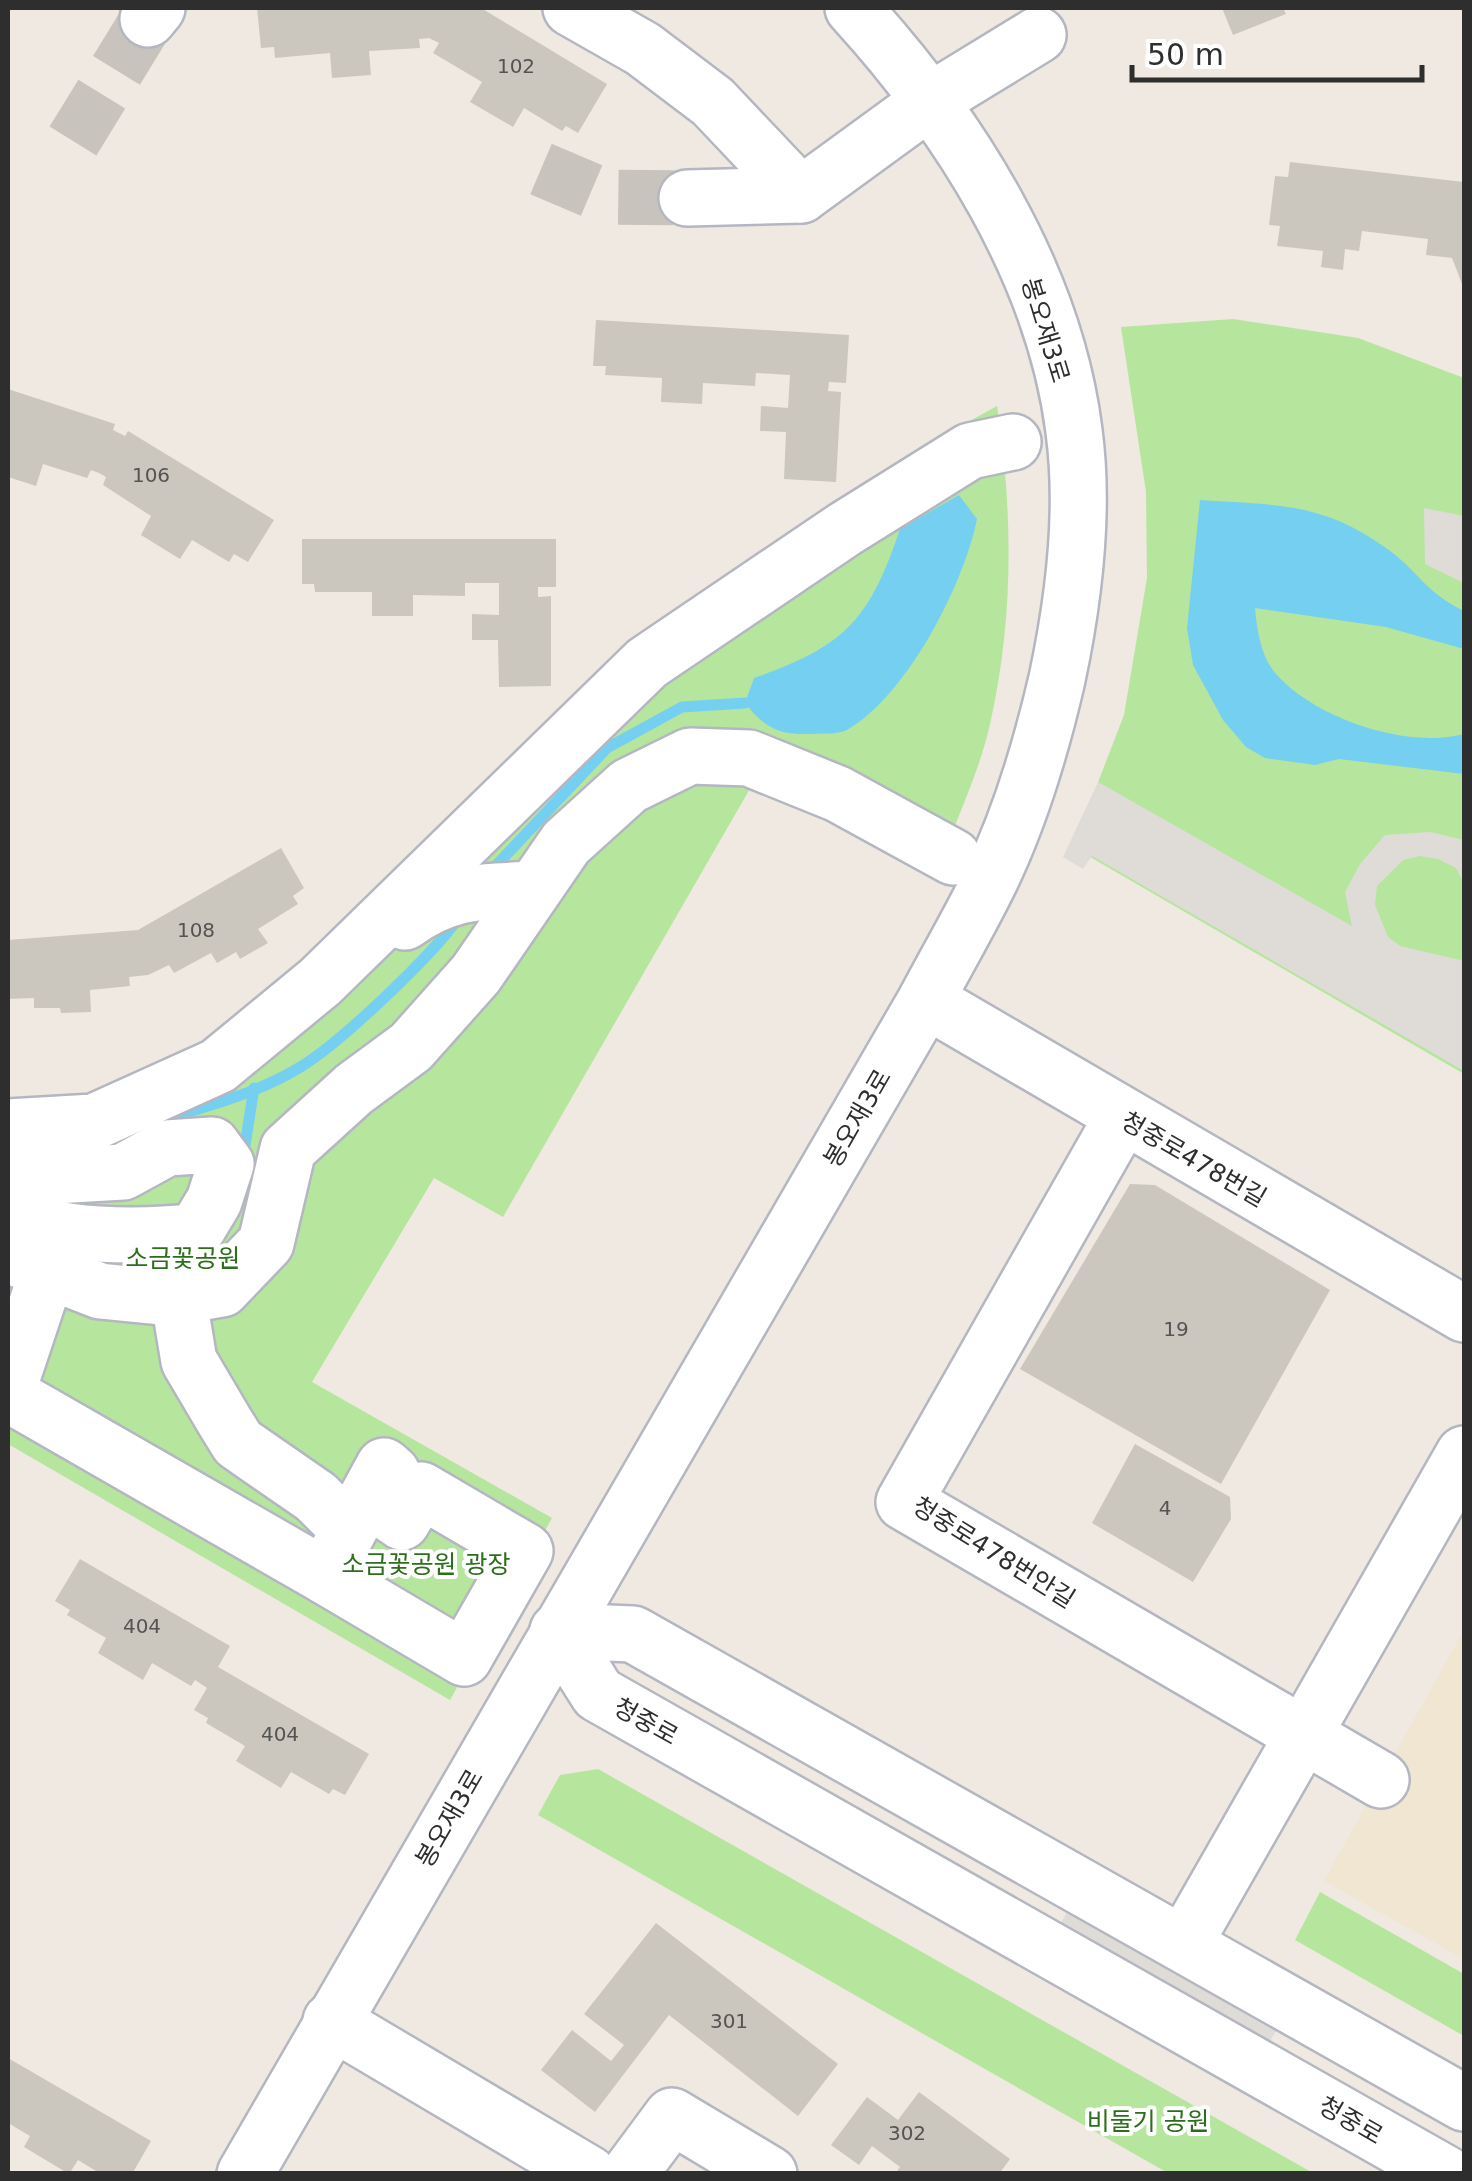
<svg xmlns="http://www.w3.org/2000/svg" width="1472" height="2181" viewBox="0 0 1472 2181" font-family="'DejaVu Sans','Noto Sans KR',sans-serif">
<rect width="100%" height="100%" fill="#efe9e1"/>
<!-- education -->
<polygon fill="#f0e6d1" points="1464,1630 1464,1959 1324,1881"/>
<!-- green -->
<g fill="#b6e59e">
<polygon points="1233,319 1358,338 1464,378 1464,1074 1073,847 1124,715 1147,578 1146,492 1121,327"/>
<path d="M997,406C1013,512 1014,618 990,724C981,765 962,807 947,846L759,773L503,1217L434,1178L312,1382L552,1518L450,1700L8,1444V1113L73,1108L238,1036L650,637L776,541L904,457Z"/>
<polygon points="598,1769 1313,2173 1168,2173 538,1815 560,1775"/>
<polygon points="1320,1892 1464,1974 1464,2036 1295,1940"/>
</g>
<!-- plaza -->
<g fill="#dfdcd8">
<polygon points="1424,508 1464,516 1464,583 1425,564"/>
<polygon points="1098,782 1352,926 1345,892 1360,864 1385,835 1430,832 1464,840 1464,883 1456,868 1438,859 1420,856 1403,860 1377,886 1375,905 1388,937 1400,946 1464,961 1464,1071 1092,856 1083,869 1063,857"/>
<polygon points="1070,1906 1279,2026 1267,2046 1059,1927"/>
</g>
<!-- water -->
<g fill="#75cff0">
<path d="M959,495L977,519C964,584 907,696 847,730C837,735 821,733 809,734C778,735 764,727 745,703L754,678C845,646 869,621 900,529Z"/>
<path d="M1200,500C1276,505 1322,502 1386,548C1419,571 1423,591 1464,611V649L1386,627L1255,608C1257,631 1261,657 1276,674C1316,719 1406,749 1464,734V774L1339,759L1315,765L1265,758L1246,747L1223,720L1193,665L1187,628Z"/>
</g>
<g fill="none" stroke-linecap="round" stroke-linejoin="round">
<!-- stream -->
<g stroke="#75cff0" stroke-width="11">
<polyline points="489,873 607,748 682,707 745,703"/>
<path d="M158,1121C205,1107 259,1093 302,1066C342,1041 432,956 459,917"/>
<polyline points="243,1158 254,1088"/>
<polyline points="115,1259 145,1265 161,1263"/>
</g>
</g>
<!-- building -->
<g fill="#cbc7bf">
<polygon points="257,8 481,8 607,84 578,133 566,126 562,131 524,108 513,127 470,102 482,82 433,53 439,43 429,38 419,39 420,48 369,51 371,75 332,78 330,53 275,58 274,47 261,48"/>
<polygon points="1222,8 1283,8 1286,14 1233,35"/>
<polygon points="1290,162 1464,182 1464,289 1452,258 1426,255 1428,239 1362,231 1359,251 1345,249 1343,270 1321,267 1323,251 1277,246 1280,226 1269,225 1275,176 1288,177"/>
<polygon points="596,320 849,335 846,383 829,382 828,391 841,392 836,482 784,479 786,432 760,431 761,406 788,408 790,375 756,373 755,386 703,383 702,404 661,402 662,378 605,375 606,366 593,366"/>
<polygon points="8,389 115,424 113,430 125,436 128,431 274,520 248,562 234,554 229,562 192,540 180,559 141,535 151,516 103,485 106,477 99,473 91,470 87,478 43,464 36,486 8,477"/>
<polygon points="302,539 556,539 556,587 538,587 538,597 551,596 551,686 499,687 498,640 472,640 472,614 499,615 499,583 465,583 465,596 413,595 413,616 372,616 372,592 315,592 314,584 302,584"/>
<polygon points="281,848 304,888 293,896 298,904 258,929 268,943 240,959 236,952 217,963 211,953 174,973 169,965 148,975 129,977 130,986 90,990 91,1012 61,1013 60,1008 34,1008 34,998 8,999 8,940 138,930"/>
<polygon points="1130,1184 1155,1185 1330,1290 1221,1484 1020,1369"/>
<polygon points="1135,1444 1230,1497 1231,1519 1193,1582 1092,1523"/>
<polygon points="80,1559 230,1646 218,1667 369,1754 345,1795 333,1789 329,1794 291,1772 281,1788 236,1761 245,1746 206,1723 208,1718 194,1710 207,1688 195,1680 191,1686 152,1663 143,1680 98,1653 106,1638 67,1615 70,1610 55,1601"/>
<polygon points="656,1923 838,2064 798,2116 669,2015 595,2112 541,2070 572,2030 611,2061 624,2045 584,2014"/>
<polygon points="8,2058 151,2141 132,2174 101,2174 78,2160 69,2174 24,2147 30,2136 8,2123"/>
<polygon points="919,2092 1010,2159 999,2174 895,2174 900,2167 872,2146 859,2165 831,2145 867,2097 898,2120"/>
</g>
<g fill="none" stroke-linecap="round" stroke-linejoin="round">
<!-- minor-tunnel -->
<g stroke="#c8c4bd" stroke-width="55" stroke-dasharray="55 28" stroke-linecap="butt">
<polyline points="73,141 148,19"/>
<polyline points="541,169 607,197 687,198"/>
</g>
<!-- minor casing -->
<g stroke="#b4b7c1" stroke-width="60">
<g id="minor">
<polyline points="571,8 643,49 713,102 801,195 930,101 1038,35"/>
<polyline points="148,19 157,8"/>
<polyline points="687,198 801,195"/>
<path d="M405,922C449,890 481,892 534,889"/>
<polyline points="926,1000 1464,1314"/>
<polyline points="1122,1118 904,1502 1381,1780"/>
<polyline points="8,1127 94,1122 218,1066 320,982 647,663 845,529 970,451 1013,442"/>
<path d="M8,1185L19,1178L123,1172L167,1148L212,1145L226,1164L214,1201L196,1231C150,1237 43,1240 8,1210"/>
<polyline points="168,1235 189,1361 225,1422 238,1443 316,1497 349,1530 325,1576 464,1658 525,1551 421,1490 402,1522 373,1502 392,1473 384,1466 349,1530"/>
<polyline points="8,1255 100,1291 170,1298 222,1289 266,1243 288,1149 354,1089 411,1047 476,974 566,843 629,786 690,756 749,758 838,794 953,857"/>
<polyline points="8,1390 59,1237"/>
<polyline points="8,1394 325,1576"/>
<polyline points="558,1631 598,1694 1446,2174"/>
<polyline points="558,1631 633,1634 1464,2103"/>
<polyline points="1185,1942 1464,1454"/>
<polyline points="331,2021 589,2174"/>
<path d="M245,2174L926,1000C947,960 970,921 990,880C1021,816 1041,748 1057,679C1074,599 1085,513 1074,431C1054,272 958,123 853,8"/>
<polyline points="629,2174 672,2116 769,2174"/>
</g>
</g>
<!-- minor -->
<use href="#minor" stroke="#fff" stroke-width="55"/>
</g>
<g text-anchor="middle" stroke-width="8" stroke-linejoin="round" paint-order="stroke">
<!-- number labels -->
<g font-size="20" fill="#555452">
<text x="516" y="73">102</text>
<text x="151" y="482">106</text>
<text x="196" y="937">108</text>
<text x="1176" y="1336">19</text>
<text x="1165" y="1515">4</text>
<text x="142" y="1633">404</text>
<text x="280" y="1741">404</text>
<text x="729" y="2028">301</text>
<text x="907" y="2140">302</text>
</g>
<!-- street labels -->
<g font-size="25" fill="#2e2e2e" stroke="#fff">
<text transform="translate(1046 330) rotate(73)" y="9">봉오재3로</text>
<text transform="translate(857 1118) rotate(-60)" y="9">봉오재3로</text>
<text transform="translate(1194 1159) rotate(30)" y="9">청중로478번길</text>
<text transform="translate(994 1552) rotate(32)" y="9">청중로478번안길</text>
<text transform="translate(646 1721) rotate(29)" y="9">청중로</text>
<text transform="translate(449 1818) rotate(-60)" y="9">봉오재3로</text>
<text transform="translate(1351 2120) rotate(30)" y="9">청중로</text>
</g>
<!-- park labels -->
<g font-size="25" fill="#2c6e1b" stroke="#fff">
<text x="183" y="1267">소금꽃공원</text>
<text x="426" y="1573">소금꽃공원 광장</text>
<text x="1148" y="2130">비둘기 공원</text>
</g>
</g>
<!-- border -->
<rect width="1472" height="2181" fill="none" stroke="#2e2e2e" stroke-width="20"/>
<!-- scale -->
<path d="M1132 65v15h290v-15" fill="none" stroke="#2e2e2e" stroke-width="5"/>
<text x="1147" y="65" font-size="30" fill="#2e2e2e" stroke="#ffffff" stroke-width="8" paint-order="stroke">50 m</text>
</svg>
